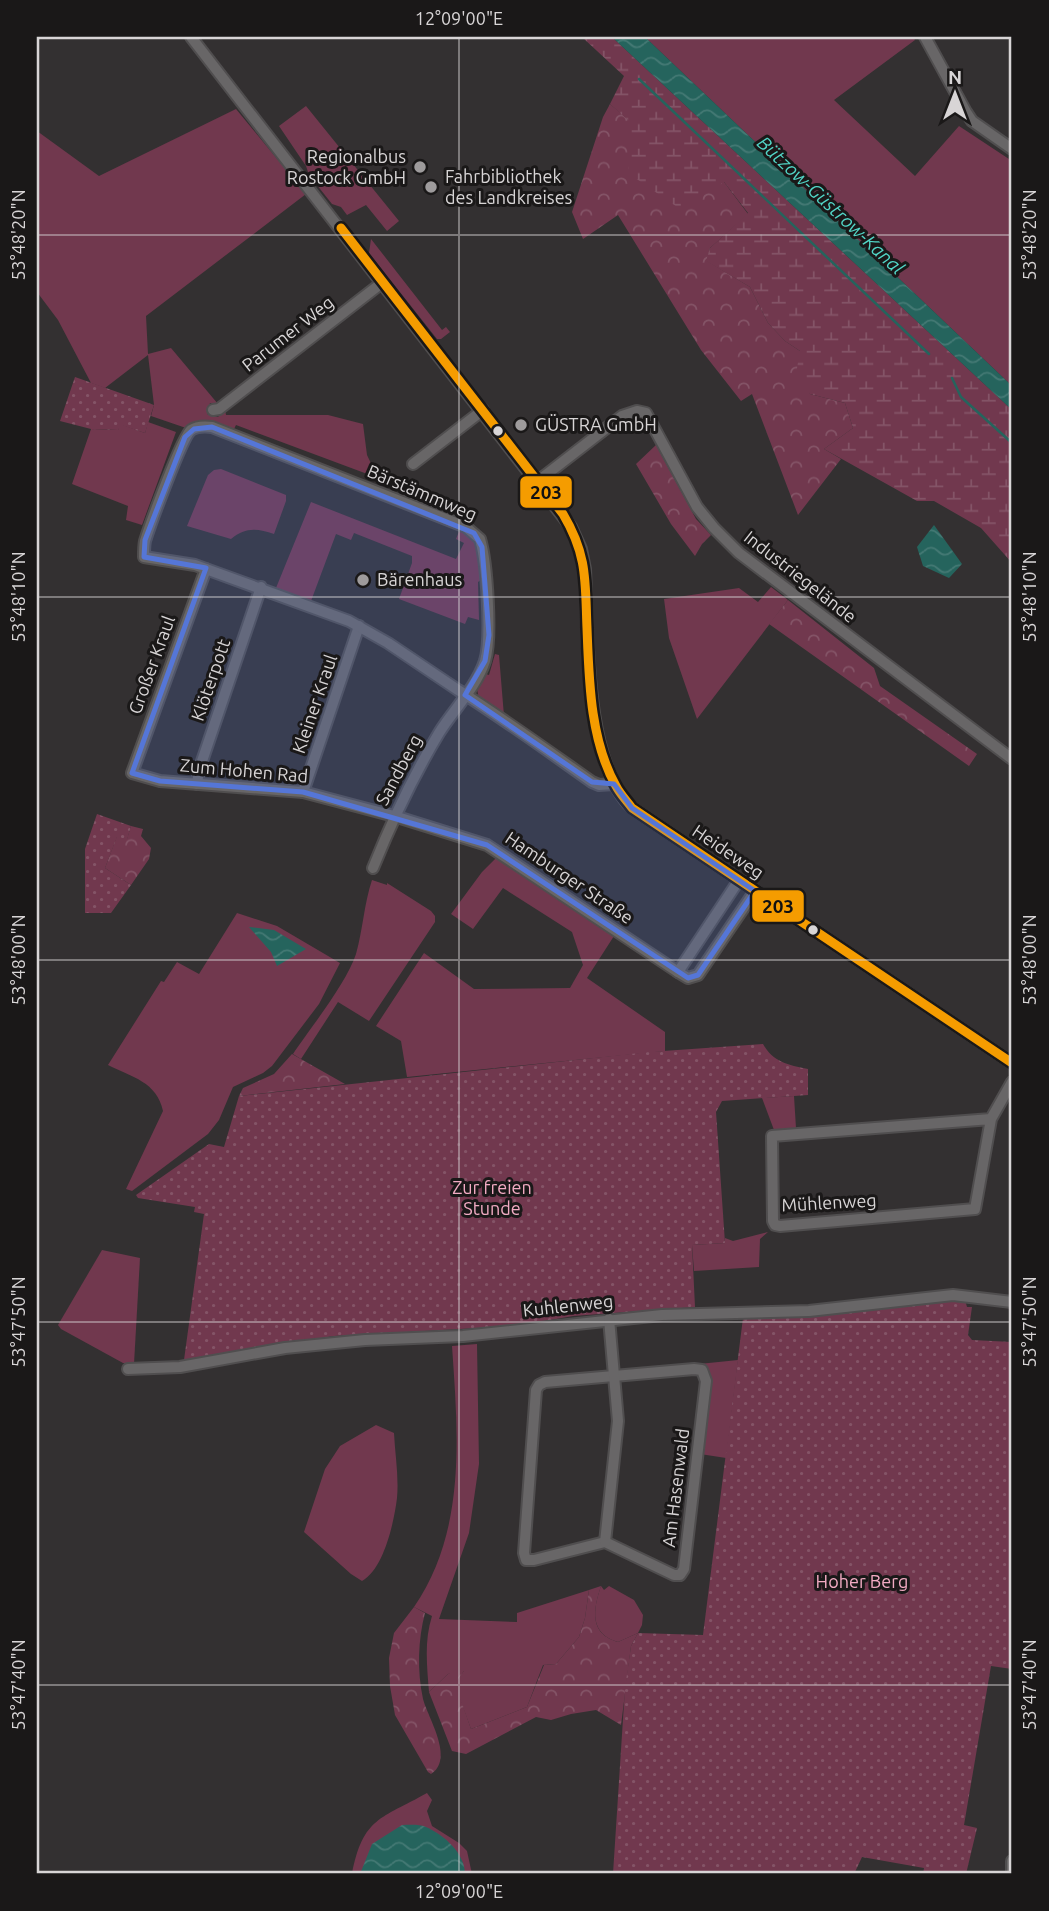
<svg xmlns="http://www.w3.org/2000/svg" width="1049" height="1911" viewBox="0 0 1049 1911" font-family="Ubuntu,sans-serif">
<defs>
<pattern id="forest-crowns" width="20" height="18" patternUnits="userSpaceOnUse" patternTransform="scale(1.75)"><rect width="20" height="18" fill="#71384e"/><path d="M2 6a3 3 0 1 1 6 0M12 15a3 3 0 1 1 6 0" fill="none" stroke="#845467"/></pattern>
<pattern id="wetland-marsh" width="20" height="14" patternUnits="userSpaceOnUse" patternTransform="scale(1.75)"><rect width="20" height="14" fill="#71384e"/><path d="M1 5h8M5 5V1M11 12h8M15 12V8" fill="none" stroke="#845467"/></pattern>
<pattern id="garden-dots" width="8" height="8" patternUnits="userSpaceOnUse" patternTransform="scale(1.75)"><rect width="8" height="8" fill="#71384e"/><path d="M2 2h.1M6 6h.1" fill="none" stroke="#845467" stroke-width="1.8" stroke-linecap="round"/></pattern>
<pattern id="water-waves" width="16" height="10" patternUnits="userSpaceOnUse" patternTransform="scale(1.75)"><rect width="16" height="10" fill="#25645d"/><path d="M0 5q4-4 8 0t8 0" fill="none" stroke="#447974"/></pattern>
</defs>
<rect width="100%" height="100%" fill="#333031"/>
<!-- grass -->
<g fill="#71384e">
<polygon points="645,37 913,37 915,40 834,100 915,176 959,126 1012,161 1012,386"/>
<polygon points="306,106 399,221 387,231 366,205 347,215 341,207 332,204 309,175 306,166 279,126"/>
<path d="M236,109L306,194L146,316L148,354L171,348L218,404L210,403L207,414L218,417L225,409L226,415H328L363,424L367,455L378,478L236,425L233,431C215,424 203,418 186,428L151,416L154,405L148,355L105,388L91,383L58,320L37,292V131L99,176Z"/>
<polygon points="371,239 442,330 446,327 450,332 441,339 437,339 369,253"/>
<polygon points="148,422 176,432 142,525 126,520 128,506 72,484 91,429 118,430 120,424 145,433"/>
<path d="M221,469L286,495V501L274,534C257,528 245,527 231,539L187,526L208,475L214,470Z"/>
<polygon points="311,502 456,559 464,543 456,539 460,529 476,541 482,579 478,582 479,620 468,617 465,624 399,599 412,563 412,556 354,533 351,540 336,534 311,601 276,588"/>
<polygon points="771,587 788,600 697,719 669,638 664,599 739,588 758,602"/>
<polygon points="495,654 499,655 504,716 487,701 486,703 479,699 477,689 486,674 489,675"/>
<polygon points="496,858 614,936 587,978 665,1032 665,1051 407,1077 401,1041 376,1026 424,953 474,989 570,988 583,965 572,932 503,888 473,929 451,914 482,872"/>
<path d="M372,880L387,885V883L431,911L435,916V922L369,1021L338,1002L301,1059L293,1054C311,1027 346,984 356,954C363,929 364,904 372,880Z"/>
<path d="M237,913L277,926L340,963L319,1004L272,1066L263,1073L233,1087L219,1120L208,1134L132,1191L126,1189L163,1111C157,1082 132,1077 108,1065L161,981L164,982L177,962L199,974Z"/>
<polygon points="794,1096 796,1128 774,1130 762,1098"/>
<polygon points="768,1232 760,1239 759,1267 694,1271 692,1245 725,1243 725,1238 733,1241"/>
<polygon points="102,1250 140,1258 134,1364 123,1363 61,1329 58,1325"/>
<path d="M477,1344L479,1464L469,1533L439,1619L517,1622V1613L589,1590L585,1618L579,1637L556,1664L543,1665L527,1707L471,1729L454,1683L464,1671L448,1674L429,1692C427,1666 424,1641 432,1616L414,1607C467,1530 458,1434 452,1346Z"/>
<polygon points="738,1360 726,1458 700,1454 705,1369 699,1364"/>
<path d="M376,1425L394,1433C395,1454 399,1477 397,1498C394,1522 384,1569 362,1581L351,1574L304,1532L325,1469L340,1446Z"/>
<path d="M601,1586L604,1590L609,1586L634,1600L643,1615L642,1625L638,1633L618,1642C589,1634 593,1609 601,1586Z"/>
<path d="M427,1793L432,1800L427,1811L432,1826L459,1843L467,1851L472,1874H352C363,1817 381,1819 427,1793Z"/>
</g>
<!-- forest -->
<g fill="url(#forest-crowns)">
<polygon points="610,104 630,121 724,182 748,214 710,248 707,261 750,287 768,323 785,341 800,351 810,394 845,403 853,428 824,449 841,459 798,515 752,394 741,401 701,350 618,215 583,239 572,212 603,117"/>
<polygon points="656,445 696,519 711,535 702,544 695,556 671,524 636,464"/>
<polygon points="788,600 874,668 880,686 977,754 969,766 769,624"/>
<polygon points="131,826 143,829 141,836 151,848 149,859 131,885 105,868 117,836 127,839"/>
<polygon points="292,1054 345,1084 239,1096 243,1088 274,1074"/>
<path d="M601,1586C593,1610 589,1634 618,1642L638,1633L631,1646L621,1725L596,1710L571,1714L551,1720L536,1717L466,1754L452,1751L429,1692L448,1674L461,1668L464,1671L455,1683L471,1729L527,1707L544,1665L556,1664L579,1637L585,1618L589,1590Z"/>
<path d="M414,1607L425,1613C418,1639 417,1671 423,1699C428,1718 455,1759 431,1774L428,1772L395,1715L390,1686L389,1658L394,1633Z"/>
</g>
<!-- wetland -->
<polygon fill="url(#wetland-marsh)" points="612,37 1012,410 1012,563 981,528 934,501 917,501 824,449 853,428 845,403 810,394 796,374 800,351 785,341 768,323 750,287 706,261 710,248 748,213 724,182 680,209 628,173 630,122 610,104 624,76 583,38"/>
<!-- garden -->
<g fill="url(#garden-dots)">
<polygon points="75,377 154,405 145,433 121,425 118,430 91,429 60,421"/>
<polygon points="97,814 131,826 127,840 117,837 105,868 131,885 111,913 85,913 85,849"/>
<path d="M763,1044C773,1062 788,1065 808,1069V1095L722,1101L716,1112L725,1243L692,1245L695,1307L573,1316L516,1326L334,1336L184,1360L204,1214L194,1212L195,1207L138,1198L136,1195L209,1144L224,1147L239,1096L649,1052Z"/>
<polygon points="934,1300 965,1300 967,1307 972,1307 968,1335 972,1340 1012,1342 1012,1669 991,1666 964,1825 977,1828 966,1874 923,1874 924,1868 862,1857 854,1874 613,1874 625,1688 631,1646 638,1633 703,1635 743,1318"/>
</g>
<!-- water -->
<g fill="url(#water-waves)">
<polygon points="612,37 645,37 1012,386 1012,410"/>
<polygon points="934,525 962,564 949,578 923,566 917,547"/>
<polygon points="249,927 274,930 306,949 277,966 271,952"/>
<path d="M402,1825C410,1825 419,1824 426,1827C444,1835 465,1853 465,1874H360L372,1844Z"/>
</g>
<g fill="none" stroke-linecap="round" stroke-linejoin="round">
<!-- stream -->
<g stroke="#25645d" stroke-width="2.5">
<polyline points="639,79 929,354"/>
<polyline points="952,378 961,397 1012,443"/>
</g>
<!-- minor casing -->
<g stroke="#504e4f" stroke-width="14">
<g id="minor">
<path d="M191,37L571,527L581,549L585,569C588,633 584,763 632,808L1012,1063"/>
<polyline points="925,37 966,112 972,121 1012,149"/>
<polyline points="213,410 219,409 383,282"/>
<polyline points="413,464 483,410"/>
<polyline points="538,481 622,416 637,411 646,413 697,507 714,528 739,553 1012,759"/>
<polyline points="206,569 132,773 160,781 303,792 394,816 487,845 678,972"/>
<polyline points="197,784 199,770 261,587"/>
<polyline points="303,792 359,626"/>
<path d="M373,868C392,821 413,776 439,733C453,710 476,688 485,661C492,638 487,563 480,539L466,527L212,427C204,426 197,426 191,430C182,437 150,525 145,541C144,546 144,551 144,557L195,565L349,621L388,643L458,690C504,719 548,751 592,782L599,785L614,784"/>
<polyline points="739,880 678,972 688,978 698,975 755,891"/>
<polyline points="991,1119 772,1136 773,1221 775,1225 780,1226 975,1209 991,1119 1012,1082"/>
<polyline points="128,1369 180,1367 285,1348 365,1340 463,1336 662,1315 809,1311 953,1295 1012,1302"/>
<polygon points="694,1369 702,1370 706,1381 684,1569 680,1575 674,1575 605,1542 534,1560 526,1560 524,1553 536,1390 539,1385 545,1382"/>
<polyline points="605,1542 618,1421 609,1319"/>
<polyline points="1012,1874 1012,1861"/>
</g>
</g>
<!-- minor -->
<use href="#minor" stroke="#686667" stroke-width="10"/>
<!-- bus-1 casing -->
<g stroke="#1a1818" stroke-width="14">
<path id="bus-1" d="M341,228L563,514C588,556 585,582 587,628C589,680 590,740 616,786C620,794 627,801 632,808L1012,1063"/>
</g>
<!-- bus-1 -->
<use href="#bus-1" stroke="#f59c00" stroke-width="9"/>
</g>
<!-- marked area -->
<path fill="#5576d7" fill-opacity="0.2" stroke="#5576d7" stroke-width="5" stroke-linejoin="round" d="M212,427L474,533L482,547L489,635L485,661L465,695L592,782L614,784L632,808L755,891L698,975L688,978L487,845L303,792L160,781L132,773L206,568L144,557L145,540L185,437L194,429Z"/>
<!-- ticks -->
<path fill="none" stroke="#d8d5d6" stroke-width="2" stroke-opacity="0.45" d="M459,37V1874M37,235H1012M37,597H1012M37,960H1012M37,1322H1012M37,1685H1012"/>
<!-- markers -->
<g fill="#9e9b9c" stroke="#1a1818" stroke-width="2.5">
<circle cx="420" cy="167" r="7"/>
<circle cx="431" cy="187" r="7"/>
<circle cx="521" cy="425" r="7"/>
<circle cx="363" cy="580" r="7"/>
</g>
<g fill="#d8d5d6" stroke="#1a1818" stroke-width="2.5">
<circle cx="498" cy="431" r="6"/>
<circle cx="813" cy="930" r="6"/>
</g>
<g text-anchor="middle" stroke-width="6" stroke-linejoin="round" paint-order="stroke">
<!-- poi labels -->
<g font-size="18" fill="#d8d5d6" stroke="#1a1818" text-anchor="start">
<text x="406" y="163" text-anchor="end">Regionalbus<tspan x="406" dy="21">Rostock GmbH</tspan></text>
<text x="445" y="183">Fahrbibliothek<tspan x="445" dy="21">des Landkreises</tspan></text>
<text x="535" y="431">GÜSTRA GmbH</text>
<text x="377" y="586">Bärenhaus</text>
</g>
<!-- street labels -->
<g font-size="18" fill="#d8d5d6" stroke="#1a1818">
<text transform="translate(288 334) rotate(-38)" y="6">Parumer Weg</text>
<text transform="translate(422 493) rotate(23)" y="6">Bärstämmweg</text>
<text transform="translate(800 577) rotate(38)" y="6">Industriegelände</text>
<text transform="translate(152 665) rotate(-70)" y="6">Großer Kraul</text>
<text transform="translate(211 680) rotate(-71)" y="6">Klöterpott</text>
<text transform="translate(315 704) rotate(-71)" y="6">Kleiner Kraul</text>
<text transform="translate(399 770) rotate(-62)" y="6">Sandberg</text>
<text transform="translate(244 771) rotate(5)" y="6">Zum Hohen Rad</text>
<text transform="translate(728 852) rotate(34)" y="6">Heideweg</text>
<text transform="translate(569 878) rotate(34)" y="6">Hamburger Straße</text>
<text transform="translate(829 1203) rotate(-3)" y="6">Mühlenweg</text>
<text transform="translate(568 1306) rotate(-6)" y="6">Kuhlenweg</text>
<text transform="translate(676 1488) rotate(-83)" y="6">Am Hasenwald</text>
</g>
<!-- park labels -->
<g font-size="18" fill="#f2abc3" stroke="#1a1818">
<text x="492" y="1194">Zur freien<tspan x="492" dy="21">Stunde</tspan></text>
<text x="862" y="1588">Hoher Berg</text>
</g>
<!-- water labels -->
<g font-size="19" font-style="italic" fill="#52d6c7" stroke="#1a1818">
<text transform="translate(831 205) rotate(43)" y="7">Bützow-Güstrow-Kanal</text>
</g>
</g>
<g stroke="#1a1818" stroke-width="2.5">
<rect x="519" y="475" width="54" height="34" rx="7" fill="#f59c00"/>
<rect x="751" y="889" width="54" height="34" rx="7" fill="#f59c00"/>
</g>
<g font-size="19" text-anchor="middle" font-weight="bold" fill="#111">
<text x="546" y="499">203</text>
<text x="778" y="913">203</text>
</g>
<!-- border -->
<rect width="1049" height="1911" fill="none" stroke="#1a1818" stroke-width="77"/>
<!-- north arrow -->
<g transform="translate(955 94)" stroke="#1a1818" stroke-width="5" paint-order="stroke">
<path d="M0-5L12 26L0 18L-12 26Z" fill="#d8d5d6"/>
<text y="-10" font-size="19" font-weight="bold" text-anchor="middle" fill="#d8d5d6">N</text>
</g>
<rect x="38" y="38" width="972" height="1834" fill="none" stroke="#d8d5d6" stroke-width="2.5"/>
<g font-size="18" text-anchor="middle" fill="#d8d5d6">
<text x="459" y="25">12°09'00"E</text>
<text transform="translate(19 235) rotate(-90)" y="6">53°48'20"N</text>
<text transform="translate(1030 235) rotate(-90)" y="6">53°48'20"N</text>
<text transform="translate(19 597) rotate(-90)" y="6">53°48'10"N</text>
<text transform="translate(1030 597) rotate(-90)" y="6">53°48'10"N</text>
<text transform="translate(19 960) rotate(-90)" y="6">53°48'00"N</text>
<text transform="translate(1030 960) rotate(-90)" y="6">53°48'00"N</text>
<text transform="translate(19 1322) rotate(-90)" y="6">53°47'50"N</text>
<text transform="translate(1030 1322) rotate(-90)" y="6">53°47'50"N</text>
<text transform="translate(19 1685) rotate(-90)" y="6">53°47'40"N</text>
<text transform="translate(1030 1685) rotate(-90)" y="6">53°47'40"N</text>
<text x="459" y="1898">12°09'00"E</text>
</g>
</svg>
